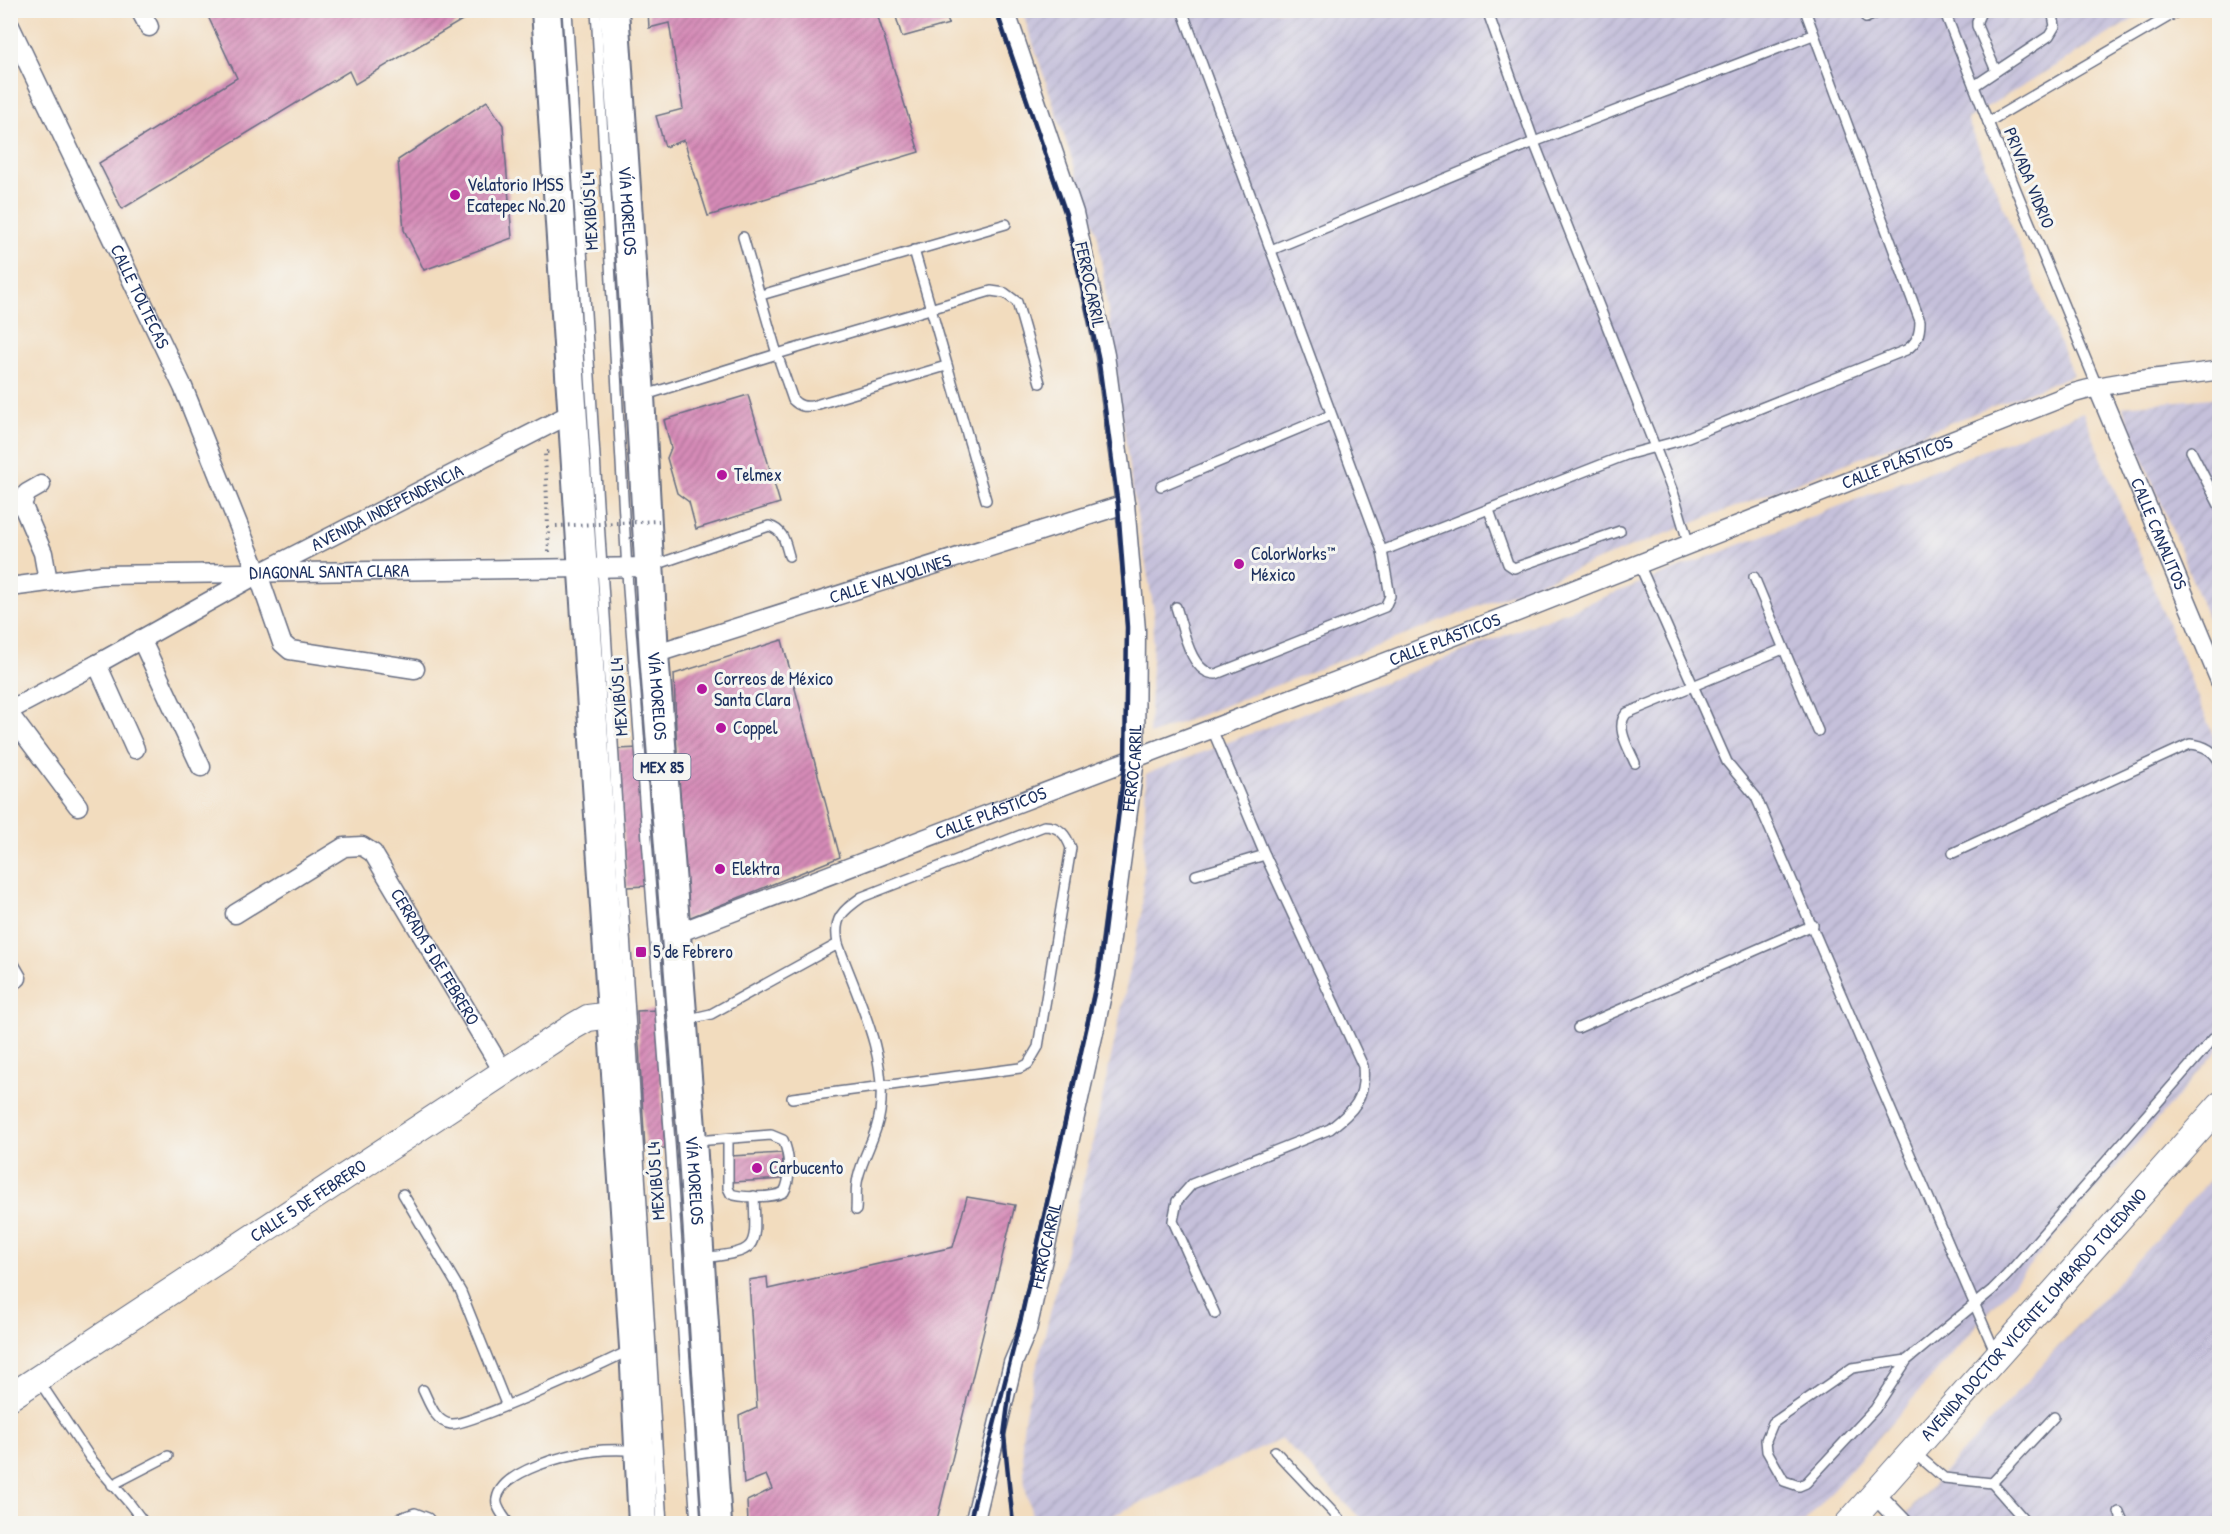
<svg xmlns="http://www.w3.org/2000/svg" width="2230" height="1534" viewBox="0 0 2230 1534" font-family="'Patrick Hand',sans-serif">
<defs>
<pattern id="industrial-furrows" width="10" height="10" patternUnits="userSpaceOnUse" patternTransform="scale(1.5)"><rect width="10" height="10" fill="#c5c0da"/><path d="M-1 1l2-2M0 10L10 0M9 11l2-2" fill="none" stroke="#a9a5be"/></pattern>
<pattern id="building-hatch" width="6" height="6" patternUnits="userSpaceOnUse" patternTransform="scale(1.5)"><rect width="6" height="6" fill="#d68bb7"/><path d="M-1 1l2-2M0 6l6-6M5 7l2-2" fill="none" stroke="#ad7298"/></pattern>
</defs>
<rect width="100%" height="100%" fill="#f6f6f2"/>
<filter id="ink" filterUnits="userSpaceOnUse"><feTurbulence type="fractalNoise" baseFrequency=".0167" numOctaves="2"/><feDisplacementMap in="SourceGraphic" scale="12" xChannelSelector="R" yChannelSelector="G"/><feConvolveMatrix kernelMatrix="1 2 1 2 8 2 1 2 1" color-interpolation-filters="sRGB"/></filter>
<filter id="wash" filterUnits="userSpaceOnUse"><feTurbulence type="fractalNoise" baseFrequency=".008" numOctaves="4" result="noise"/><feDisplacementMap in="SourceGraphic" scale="24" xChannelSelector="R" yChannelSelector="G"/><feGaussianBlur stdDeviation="1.35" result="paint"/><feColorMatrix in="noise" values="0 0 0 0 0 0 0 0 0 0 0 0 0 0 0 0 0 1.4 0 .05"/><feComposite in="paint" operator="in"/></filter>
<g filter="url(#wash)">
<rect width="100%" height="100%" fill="#f2dcbe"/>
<!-- industrial -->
<g fill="url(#industrial-furrows)">
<polygon points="1022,11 2147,11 1967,119 2073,375 1149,735 1154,611 1130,475 1098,237"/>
<polygon points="2219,394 2219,647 2122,406 2211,398"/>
<polygon points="2083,412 2219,750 2219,1049 1804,1523 1365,1523 1282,1439 1096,1523 1034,1524 1025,1487 1022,1438 1025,1413 1091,1150 1142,914 1146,774"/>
<polygon points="2219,1170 2219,1523 1898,1523"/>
</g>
<g id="blocks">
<!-- building -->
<g fill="url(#building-hatch)">
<polygon points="205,10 479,10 355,84 349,71 122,209 99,163 237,78"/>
<polygon points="648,10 876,10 919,152 708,216 684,140 665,147 656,116 683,109 669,23 649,28"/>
<polygon points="894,10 944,10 949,24 902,37"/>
<polygon points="487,101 503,125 512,238 424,270 404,230 398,160"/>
<polygon points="748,395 780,503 696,529 689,502 677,493 667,458 671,448 664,420"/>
<polygon points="782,640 840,857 683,920 674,674"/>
<polygon points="639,748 647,886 627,887 618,749"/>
<polygon points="657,1010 665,1148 645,1149 637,1011"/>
<polygon points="782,1153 784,1179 732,1182 731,1156"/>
<polygon points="967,1197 1015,1205 936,1524 748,1524 747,1501 772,1489 766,1475 744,1484 739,1416 757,1408 749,1280 767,1277 768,1289 953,1247"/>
</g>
</g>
</g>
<g filter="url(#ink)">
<use href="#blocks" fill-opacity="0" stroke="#666c80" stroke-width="1.5"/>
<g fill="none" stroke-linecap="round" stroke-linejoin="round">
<!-- lane casing -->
<g stroke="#666c80" stroke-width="12">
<g id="lane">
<polyline points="567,10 662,1524"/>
<polyline points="596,10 628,589 670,1142 696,1524"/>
<polyline points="1487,10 1534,142 1674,495 1689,545"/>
<polyline points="1944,10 1988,122"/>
<polyline points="1982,10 1977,21 1977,26 1996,71"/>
<polyline points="1866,18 1883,10"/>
<polyline points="1974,86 2049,36 2055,26 2052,10"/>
<path d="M743,237L777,354L793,400C799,406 804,407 812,406L946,366"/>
<polyline points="914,250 986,500"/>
<polyline points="1271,250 1534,142 1813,35"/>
<polyline points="761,295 1006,224"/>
<polyline points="2097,386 1988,122 2180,10"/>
<polyline points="642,396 777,354 991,291 1005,293 1017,302 1040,383"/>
<polyline points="2191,451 2220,507"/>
<polyline points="1161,486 1331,415"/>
<polyline points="1489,510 1508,564 1514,568 1620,531"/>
<path d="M1382,551L1626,455L1678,441L1906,350C1917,343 1920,334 1920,321L1805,10"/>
<polyline points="1639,564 1727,762 1756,797 1996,1354"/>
<path d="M652,566L769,526C784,530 785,543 789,556"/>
<polyline points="1754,577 1818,731"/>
<path d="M1176,607C1183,627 1190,674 1216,674L1385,607L1390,596L1382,551L1182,10"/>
<path d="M1212,729L1265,855L1363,1066C1366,1099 1355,1109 1330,1129L1192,1184L1177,1201L1173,1221L1215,1314"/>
<path d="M1635,763C1629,749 1614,726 1627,713L1783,649"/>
<path d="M1953,853L2190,744C2203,745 2214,750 2220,763"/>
<polyline points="1196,875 1265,855"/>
<polyline points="685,1020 711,1014 838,944"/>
<polyline points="1578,1028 1813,925"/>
<path d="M792,1098L1020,1068L1028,1064L1038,1047L1071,848C1066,835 1060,826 1044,826L862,897C842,911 833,918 838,944C857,997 888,1054 880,1112C877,1136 863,1155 858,1178C855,1188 857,1200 856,1210"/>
<path d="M696,1141L771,1135L783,1140C789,1152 792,1179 784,1192C774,1198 741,1198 731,1194L728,1188V1139"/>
<polyline points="403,1194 461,1292 506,1404"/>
<path d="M704,1258C759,1251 756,1250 754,1196"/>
<polyline points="1907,1360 1852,1368 1773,1423 1766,1440 1767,1451 1784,1481 1799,1486 1806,1483 1875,1409 1907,1360 1992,1290 2007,1275 2220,1031"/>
<polyline points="39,1381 91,1459 130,1504 145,1524"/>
<path d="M423,1390C429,1402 435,1422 451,1424C468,1426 607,1362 630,1350"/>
<polyline points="1275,1451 1344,1524"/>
<polyline points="1915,1453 1944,1478 1992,1483 2054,1417"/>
<polyline points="1992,1483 2028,1524"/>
<polyline points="112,1485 168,1456"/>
<polyline points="2119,1512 2124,1524"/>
<polyline points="394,1524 400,1518 415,1513 428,1518 433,1524"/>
<path d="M509,1524C504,1517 495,1506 497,1499C501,1470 570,1454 594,1451C607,1449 622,1450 636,1450"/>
</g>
</g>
<!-- street casing -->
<g stroke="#666c80" stroke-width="21">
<g id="street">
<polyline points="140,10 149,27"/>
<path id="s1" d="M10,26L183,387L258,574L282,643L290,650L415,669"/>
<path id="s2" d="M2097,386L2220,681"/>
<polyline points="41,485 27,493 22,504 43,553 48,581"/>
<path id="s3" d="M10,587L101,575L649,567"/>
<polyline points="141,639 201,767"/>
<path id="s4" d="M654,654L1125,504"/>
<polyline points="97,664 135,749"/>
<path id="s5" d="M10,710L97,664L258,574L574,412"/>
<polyline points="10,715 78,806"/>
<path id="s6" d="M235,914L344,847L362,846L373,853L504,1073"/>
<path id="s7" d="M675,934L1517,612L2074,393C2121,379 2171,378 2220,370"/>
<polyline points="10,966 17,978"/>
<polyline points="1875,1494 1904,1524"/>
<path id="s8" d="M974,1524L1013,1363L1027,1330L1096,1023L1106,975L1135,759L1136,630L1125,504L1105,355L1074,213L1005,10"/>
</g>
</g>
<!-- secondary casing -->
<g stroke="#666c80" stroke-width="28">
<g id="secondary">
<path id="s9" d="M10,1397L574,1026L588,1018L611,1015"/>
<path id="s10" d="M1848,1524L2220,1105"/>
</g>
</g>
<!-- primary casing -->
<g stroke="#666c80" stroke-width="32">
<g id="primary">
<polyline points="546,10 634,1347 643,1524"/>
<path id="s11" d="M614,10L640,396L654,654L692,1141L717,1524"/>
</g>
</g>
<!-- path -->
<polyline stroke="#666c80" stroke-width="4" stroke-dasharray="1.5 4.5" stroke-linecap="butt" points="549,552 545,452 551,452"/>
<!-- lane -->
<use href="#lane" stroke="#fff" stroke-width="9"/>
<!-- street -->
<use href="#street" stroke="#fff" stroke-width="18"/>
<!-- secondary -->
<use href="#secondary" stroke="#fff" stroke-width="26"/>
<!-- primary -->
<use href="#primary" stroke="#fff" stroke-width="28"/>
<!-- rail -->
<g stroke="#1b2f5e" stroke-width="4.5">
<polyline points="1010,1389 1004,1435 1013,1524"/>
<polyline points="969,1524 1021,1318 1099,972 1125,762 1127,627 1118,506 1098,356 1066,214 996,10"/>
</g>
<!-- path-bridge -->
<polyline stroke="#666c80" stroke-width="4" stroke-dasharray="1.5 4.5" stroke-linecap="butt" points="556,526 659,521"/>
</g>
</g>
<!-- markers -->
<g fill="#b5179e" stroke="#f6f6f2" stroke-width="2">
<circle cx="455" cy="195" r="6"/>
<circle cx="722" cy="475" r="6"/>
<circle cx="1239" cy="564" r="6"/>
<circle cx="702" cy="689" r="6"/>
<circle cx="721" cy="728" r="6"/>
<circle cx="720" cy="869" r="6"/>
<rect x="635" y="946" width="12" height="12" rx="3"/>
<circle cx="757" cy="1168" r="6"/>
</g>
<g text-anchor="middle" stroke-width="6" stroke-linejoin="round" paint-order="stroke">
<!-- shield labels -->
<rect fill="#f6f6f2" stroke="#5d6b8a" stroke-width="1.5" x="633.5" y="754" width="57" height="26" rx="4.5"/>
<g font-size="16" font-weight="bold" fill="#1b2f5e">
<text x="662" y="773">MEX 85</text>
</g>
<!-- street labels -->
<g font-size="18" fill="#1b2f5e" stroke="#f6f6f2">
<text transform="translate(2029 178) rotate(68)" y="6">PRIVADA VIDRIO</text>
<text dy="6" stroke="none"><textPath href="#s11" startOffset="201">VÍA MORELOS</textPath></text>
<text transform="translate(590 211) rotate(-93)" y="6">MEXIBÚS L4</text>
<text transform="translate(1090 285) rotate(78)" y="6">FERROCARRIL</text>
<text dy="6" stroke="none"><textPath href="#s1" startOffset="300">CALLE TOLTECAS</textPath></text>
<text dy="6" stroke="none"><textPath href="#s7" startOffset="1310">CALLE PLÁSTICOS</textPath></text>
<text dy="6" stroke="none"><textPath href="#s5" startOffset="428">AVENIDA INDEPENDENCIA</textPath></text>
<text dy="6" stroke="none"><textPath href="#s2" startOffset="160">CALLE CANALITOS</textPath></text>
<text dy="6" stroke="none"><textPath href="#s3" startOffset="320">DIAGONAL SANTA CLARA</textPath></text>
<text dy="6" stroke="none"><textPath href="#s4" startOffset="248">CALLE VALVOLINES</textPath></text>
<text dy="6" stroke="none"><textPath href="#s7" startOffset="824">CALLE PLÁSTICOS</textPath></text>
<text dy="6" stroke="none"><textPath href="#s11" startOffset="687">VÍA MORELOS</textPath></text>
<text transform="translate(619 697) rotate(-94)" y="6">MEXIBÚS L4</text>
<text dy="6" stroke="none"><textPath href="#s8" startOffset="774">FERROCARRIL</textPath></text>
<text dy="6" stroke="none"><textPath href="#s7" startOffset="338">CALLE PLÁSTICOS</textPath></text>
<text dy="6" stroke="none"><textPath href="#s6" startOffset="280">CERRADA 5 DE FEBRERO</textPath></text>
<text dy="6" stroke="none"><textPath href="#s11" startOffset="1173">VÍA MORELOS</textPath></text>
<text transform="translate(656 1181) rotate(-94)" y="6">MEXIBÚS L4</text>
<text dy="6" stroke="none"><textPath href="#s9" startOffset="357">CALLE 5 DE FEBRERO</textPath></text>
<text dy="6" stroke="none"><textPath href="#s8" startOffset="288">FERROCARRIL</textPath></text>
<text dy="6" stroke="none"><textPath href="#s10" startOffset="280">AVENIDA DOCTOR VICENTE LOMBARDO TOLEDANO</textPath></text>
</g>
<!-- poi labels -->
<g font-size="18" fill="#1b2f5e" stroke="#f6f6f2" text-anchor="start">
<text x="467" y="191">Velatorio IMSS<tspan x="467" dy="21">Ecatepec No.20</tspan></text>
<text x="734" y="481">Telmex</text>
<text x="1251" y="560">ColorWorks™<tspan x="1251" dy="21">México</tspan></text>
<text x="714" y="685">Correos de México<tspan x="714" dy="21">Santa Clara</tspan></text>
<text x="733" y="734">Coppel</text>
<text x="732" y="875">Elektra</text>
<text x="653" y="958">5 de Febrero</text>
<text x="769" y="1174">Carbucento</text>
</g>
</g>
<!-- margin -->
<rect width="2230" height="1534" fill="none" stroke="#f6f6f2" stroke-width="36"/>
</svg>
